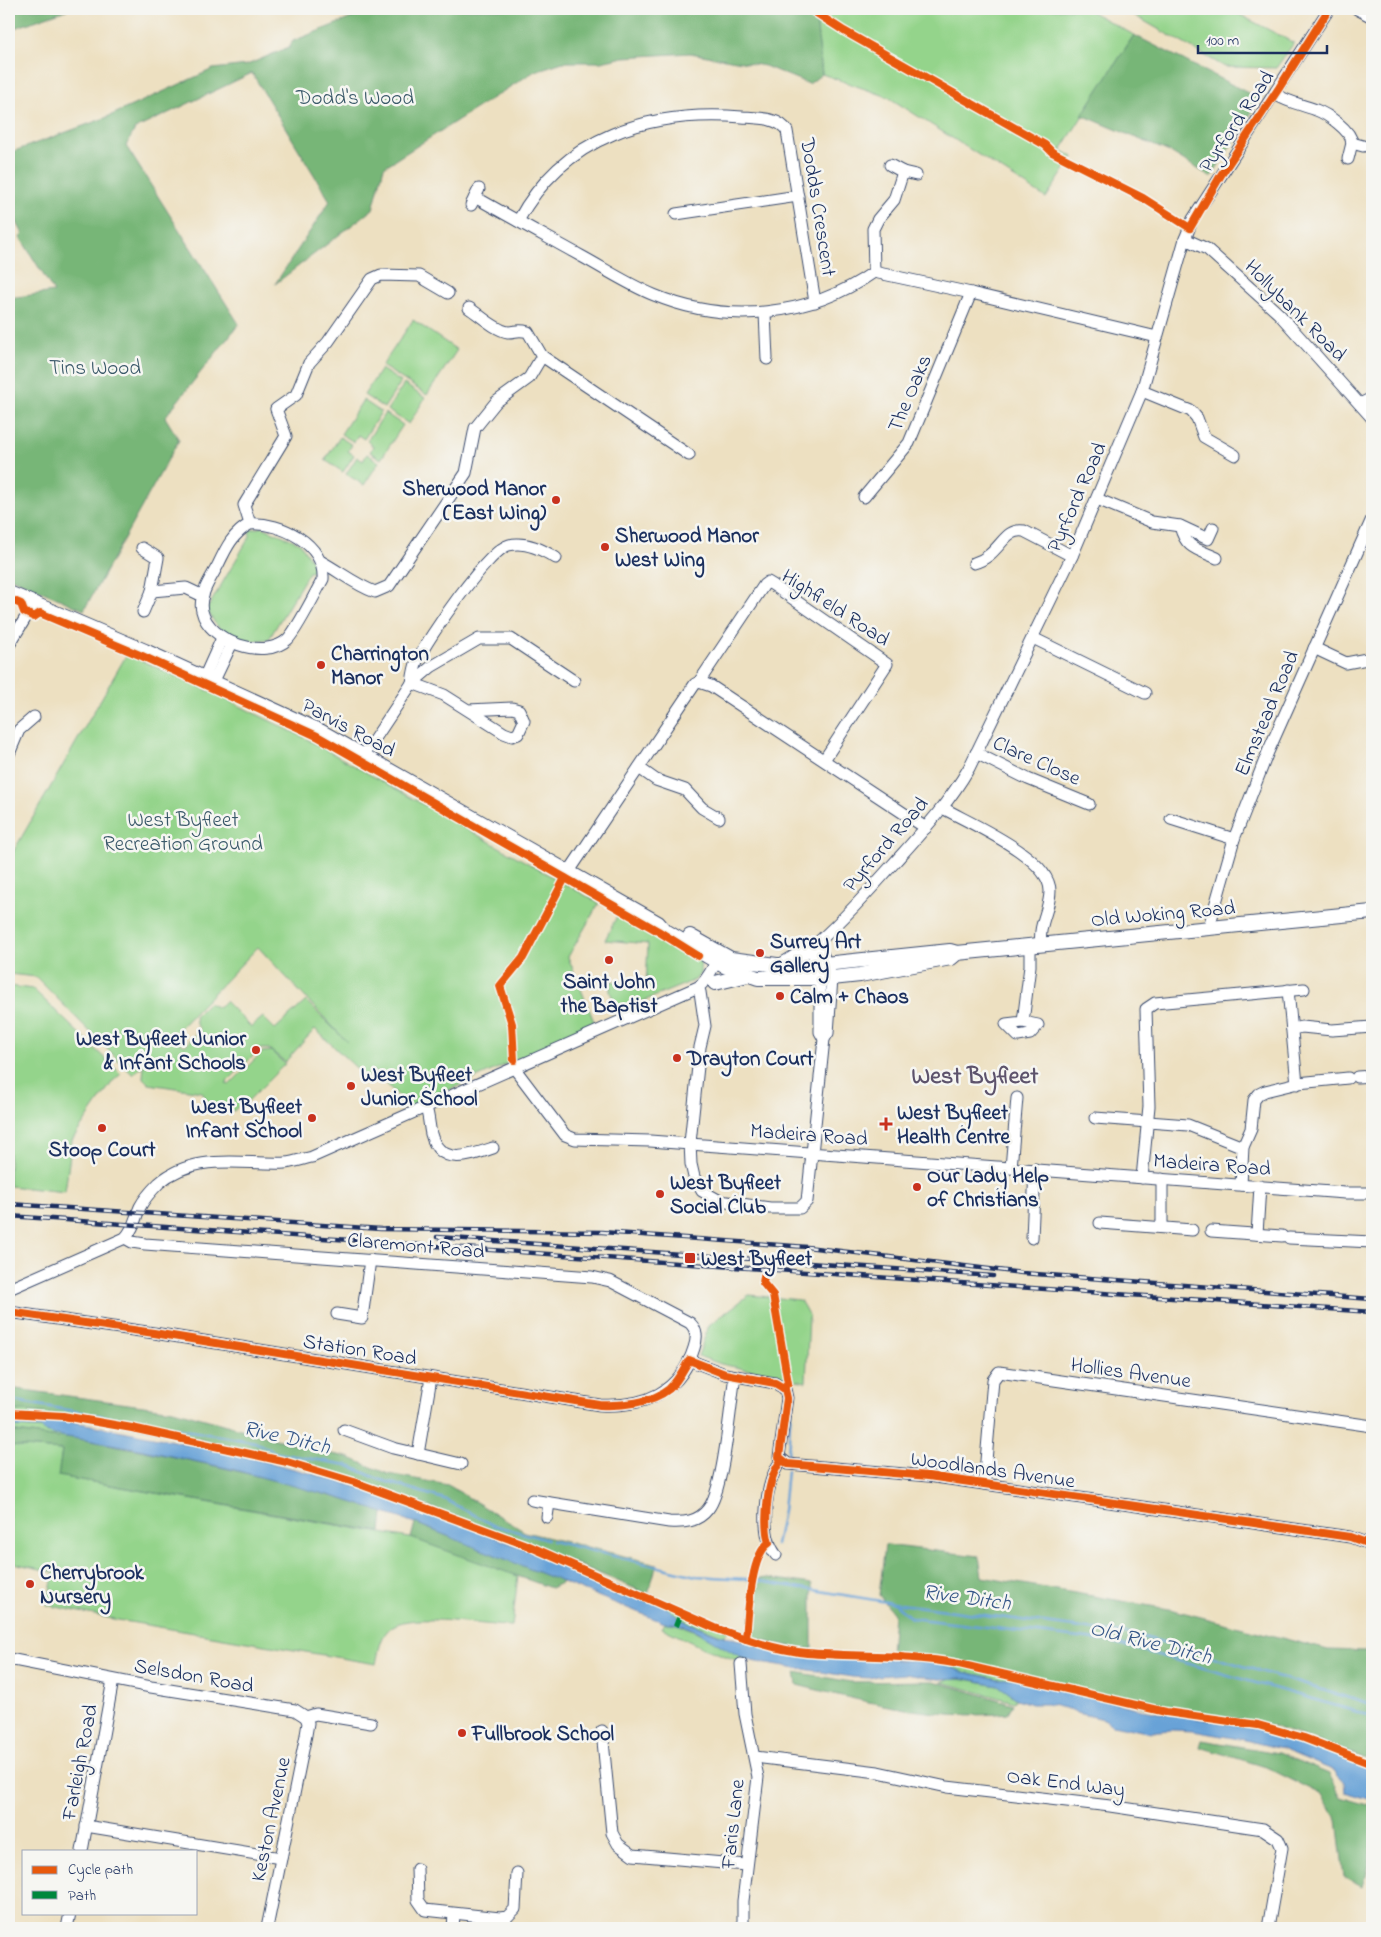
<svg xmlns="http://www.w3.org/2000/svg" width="1381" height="1937" viewBox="0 0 1381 1937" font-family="'Indie Flower',sans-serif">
<rect width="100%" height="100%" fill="#f6f6f2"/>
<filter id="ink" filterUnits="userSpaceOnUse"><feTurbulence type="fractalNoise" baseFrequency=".02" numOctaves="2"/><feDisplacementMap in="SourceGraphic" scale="10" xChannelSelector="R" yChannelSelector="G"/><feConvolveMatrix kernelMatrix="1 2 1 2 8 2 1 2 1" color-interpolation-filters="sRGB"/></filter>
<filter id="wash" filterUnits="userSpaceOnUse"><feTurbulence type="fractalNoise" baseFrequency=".0096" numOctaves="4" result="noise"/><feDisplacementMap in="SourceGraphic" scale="20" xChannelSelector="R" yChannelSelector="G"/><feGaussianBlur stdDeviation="1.12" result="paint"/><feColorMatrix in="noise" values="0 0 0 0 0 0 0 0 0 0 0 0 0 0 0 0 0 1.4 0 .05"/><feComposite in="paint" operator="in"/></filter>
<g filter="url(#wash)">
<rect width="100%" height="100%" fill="#ede0c1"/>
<!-- green -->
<g fill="#94d48b" stroke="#588274" fill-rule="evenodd">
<polygon points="796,9 1086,9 1134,35 1061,150 1073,157 1046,198 888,97 822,74 816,20"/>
<polygon points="1123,9 1229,9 1294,43 1276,68 1225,67"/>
<polygon points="413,320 457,350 427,395 382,366"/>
<polygon points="381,369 401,382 384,408 364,395"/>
<polygon points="404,384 425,398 409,424 387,410"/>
<polygon points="363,400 381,412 364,439 358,435 354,442 341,434"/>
<polygon points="385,413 403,425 381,459 370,452 373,446 367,441"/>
<polygon points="340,437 352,445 348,451 354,455 343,472 325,460"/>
<polygon points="367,454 379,462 364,485 346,474 357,457 363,461"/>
<path d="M262,527L300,543L318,571L309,572L269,639C238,644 221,639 207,609L250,536L249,530Z"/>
<path d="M127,654L205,689L303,737L599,903L568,957L595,1024L410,1108L374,1071L368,1079L315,1029L285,1062L269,1049H260L226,1083L229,1085L262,1052L271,1051L285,1064L247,1102L244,1101L234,1111L229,1109L212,1110L202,1092L149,1084L143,1078L144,1064L133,1075L36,977L9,974V859ZM258,947L347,1042L306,1001L275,1029L263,1017L251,1027L225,1001L218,1008L208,1003L195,1016L196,1024L200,1029L185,1046L171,1037Z"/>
<polygon points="618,914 701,959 700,974 695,980 619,1011 610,992 610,981 646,984 648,944 605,940"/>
<polygon points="9,986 33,989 121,1074 113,1081 72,1140 65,1192 9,1186"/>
<polygon points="749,1295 800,1300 809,1316 806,1382 721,1364 698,1356 709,1325"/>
<path d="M9,1410L64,1414C50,1426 26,1422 9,1421Z"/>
<polygon points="9,1427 41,1428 46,1432 61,1436 59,1438 9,1431"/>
<path d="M9,1446L62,1450L59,1476L421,1540L518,1575L512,1626C484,1626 414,1612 393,1626C380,1634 379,1651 376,1664L118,1620L47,1605L54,1572L9,1562Z"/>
<polygon points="648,1594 729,1631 724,1636 682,1620"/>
<path d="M665,1623C685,1621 730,1650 748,1661L744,1663L701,1647L662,1628Z"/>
<polygon points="937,1658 1018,1674 1017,1678 999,1679 963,1672 938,1662"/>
<polygon points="953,1677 998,1685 1017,1699 1014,1702 942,1682"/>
</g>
<!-- forest -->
<g fill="#77b677" stroke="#49726a">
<polygon points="9,9 69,9 9,30"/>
<polygon points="384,9 796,9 816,19 822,74 809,84 765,66 690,53 624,57 601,62 563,62 535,71 384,167 373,209 275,284 330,201 252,73 135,129 126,146 239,324 165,417 179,440 84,610 9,577 9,298 54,292 20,237 23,234 9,207 9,153 105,118 213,69 247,65 289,47 293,41 354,17"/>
<polygon points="1134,35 1260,99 1211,177 1172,153 1082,115"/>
<path d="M9,1388L173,1410L322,1452L348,1457L388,1474L448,1485L525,1532L657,1564L648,1594C444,1507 232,1427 9,1410Z"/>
<path d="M9,1431L59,1438L61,1436C170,1454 278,1478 383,1512L381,1532L58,1476L62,1450L9,1446Z"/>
<polygon points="415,1523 563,1582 551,1588 411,1538"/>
<path d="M885,1545L979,1556L982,1577L1174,1610L1328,1650L1364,1651L1372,1655V1761C1334,1747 1296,1732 1257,1723C1218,1714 1179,1714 1140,1705C1057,1686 977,1662 891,1653L894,1614L879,1595Z"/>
<polygon points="769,1578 812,1584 812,1649 781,1645 748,1637 756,1579"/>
<path d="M795,1672L851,1682L933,1681L1013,1704L1008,1713C937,1721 866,1702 797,1685Z"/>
<polygon points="1202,1740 1278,1753 1329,1774 1341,1797 1372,1806 1372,1851 1362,1887 1344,1877 1337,1820 1320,1794 1266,1767 1200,1747"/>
</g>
<!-- water -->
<path fill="#68a2d7" stroke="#42689a" d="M50,1419H58C155,1437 253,1455 347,1484C455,1518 560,1564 665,1606L682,1620L719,1635L804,1655L938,1662L963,1672L999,1679L1017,1678L1148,1711L1265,1729L1304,1740L1372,1766V1800L1345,1792L1344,1782L1337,1776L1335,1771L1282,1749L1245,1740L1193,1731L1172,1730L1146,1732L1113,1725L1104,1719L1077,1713L1072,1710L1047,1704H1031L1017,1699L998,1685L962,1678L939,1679L905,1674L876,1676L870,1678L852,1677L767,1663C732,1664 699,1620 665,1623L415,1523L339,1498L231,1469L129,1447L55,1435L46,1432L41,1428L9,1427V1421L42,1422Z"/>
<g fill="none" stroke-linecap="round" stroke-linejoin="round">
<!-- stream -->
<g stroke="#68a2d7" stroke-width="2.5">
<polyline points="9,1400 255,1442 277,1453 347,1465 378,1479 444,1499 493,1525 547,1540"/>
<polyline points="788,1457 791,1405"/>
<polyline points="552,1541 696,1576 747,1579 893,1603 1135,1635 1174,1645 1372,1705"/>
<polyline points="776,1545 783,1511 787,1471"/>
<polyline points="894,1603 911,1618 1112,1642 1372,1716"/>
</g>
</g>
</g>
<g filter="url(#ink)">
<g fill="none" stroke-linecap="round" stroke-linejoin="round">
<!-- minor casing -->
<g stroke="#3a4a6d" stroke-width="13">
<g id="minor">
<polyline points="1357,9 1372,17"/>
<path d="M1275,94C1289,103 1301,104 1316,110C1327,114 1351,130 1352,143"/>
<polyline points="1348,159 1352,143 1363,146"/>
<polyline points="890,165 903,172 916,175"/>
<path d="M475,197C510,217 545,236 581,256C605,269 629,285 654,295C726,325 810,317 874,272"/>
<polyline points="471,205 479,189"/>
<polyline points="676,214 798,196"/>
<path d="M518,221C564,135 650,110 742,117C756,118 779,117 787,131L815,302"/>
<polyline points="1185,239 1207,249 1279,314 1372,418"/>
<polyline points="874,272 873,229 878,219 894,200 903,172"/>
<polyline points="874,272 971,293"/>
<path d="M469,308C480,315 495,330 508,332C516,332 518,329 528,332L542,356"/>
<polyline points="765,313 767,359"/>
<polyline points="1142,391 1191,411 1197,418 1204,437 1235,455"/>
<polyline points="1360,404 1372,398"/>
<polyline points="864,497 909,443 971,293 1157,337"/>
<polyline points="1097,499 1152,522 1180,526 1208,539 1213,528"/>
<path d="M250,524C281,522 325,544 323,579C315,594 298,628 288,639C265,661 209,642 202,611C198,596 211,578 218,565C226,548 233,533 250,524L244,505L286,436L276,409L296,395L309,363L328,342L372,279L381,275L419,276L448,293"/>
<path d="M1180,526C1186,549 1197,549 1217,558"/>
<polyline points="142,548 158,558 152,591"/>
<path d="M322,562C340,572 356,585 375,592L389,586L466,473L475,428L496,402L529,378L542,356L689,455"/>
<path d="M974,563C1000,556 1003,527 1024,531L1072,556"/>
<polyline points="143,612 152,591 186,588 203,596"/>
<polyline points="1033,638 1145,693"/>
<polyline points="9,645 34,604"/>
<polyline points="1314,648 1346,663 1372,658"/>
<polyline points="204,678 222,638"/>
<polyline points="699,682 764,585 768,582 773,585 887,664 824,760"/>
<polyline points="213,683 232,643"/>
<path d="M412,683C413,676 414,668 417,661C427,639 488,550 509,545C526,541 543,550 556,558"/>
<polyline points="412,683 444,695 504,733 512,736 518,734 524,721 519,710 512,708 468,710"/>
<polyline points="976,753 1028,779 1089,804"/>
<polyline points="9,754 19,730 34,717"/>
<polyline points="364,755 412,683 431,667 479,639 511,639 574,681"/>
<polyline points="639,768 656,780 685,790 702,808 719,818"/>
<path d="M943,808C969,823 1050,857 1050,891C1050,910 1038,924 1041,944"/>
<polyline points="1171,819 1234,839"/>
<polyline points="568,873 695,684 699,682 711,686 926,828"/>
<polyline points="1209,927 1234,839 1268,752 1372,519"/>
<polyline points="818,943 832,978 828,1033 824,1039"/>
<polyline points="1288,990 1297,1084"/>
<path d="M700,992L705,1026L700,1047L690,1143L691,1164L694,1177L702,1191L720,1201L770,1208H800L807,1201L824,1039L820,1032V984L814,960L815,945C844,919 869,891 895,862C922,832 949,803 969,768L1072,556L1142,391L1185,239L1193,219L1329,9"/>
<polyline points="1023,1022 1006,1024 1018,1036 1030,1034 1038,1025 1023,1022 1030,966 1030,945"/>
<polyline points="1292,1029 1302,1027 1332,1030 1372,1027"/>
<polyline points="515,1069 565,1135 575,1139 650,1141 1345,1193 1372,1193"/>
<polyline points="1357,1077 1372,1076"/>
<path d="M426,1108C429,1116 429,1125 431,1134C440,1167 469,1156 493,1148"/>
<polyline points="1095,1118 1188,1125 1243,1147"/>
<polyline points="1011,1168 1017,1098"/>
<polyline points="1142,1178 1149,1106 1146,1009 1155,1003 1304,989"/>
<polyline points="1241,1185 1243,1147 1251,1129 1254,1100 1259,1094 1265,1091 1298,1083 1348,1078"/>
<polyline points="1100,1223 1192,1230"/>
<polyline points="1162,1227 1162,1179"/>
<polyline points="1211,1231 1282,1236"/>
<polyline points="1257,1234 1260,1186"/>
<polyline points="1032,1238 1035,1169"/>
<polyline points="1289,1238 1372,1242"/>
<path d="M9,1289L125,1238C134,1229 135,1218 140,1207C144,1199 152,1190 159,1183C194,1152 243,1165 285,1163C294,1162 303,1159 312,1157L698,987C707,982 714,964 721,955"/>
<path d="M9,1312L154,1333L600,1405C645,1407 680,1393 694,1348C697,1339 698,1331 690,1323L610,1281L592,1277L145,1244L132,1242L125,1238"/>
<polyline points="337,1314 362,1318 370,1260"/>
<polyline points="689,1360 725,1374 775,1383 785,1389 787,1398 779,1457 788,1464 928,1476 984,1484 1350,1537 1372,1545"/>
<polyline points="344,1430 393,1448 461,1464"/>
<polyline points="418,1454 431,1378"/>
<polyline points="984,1484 993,1380 999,1372 1372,1426"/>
<path d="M532,1500L669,1522C684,1523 698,1522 708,1509C724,1490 730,1405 735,1376"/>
<polyline points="547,1517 549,1503"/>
<path d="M776,1555C759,1534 765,1481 781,1461"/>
<polyline points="9,1659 151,1687 295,1710 306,1717 316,1714 371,1723"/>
<polyline points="741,1664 745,1714 758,1777 743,1901 743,1928"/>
<polyline points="602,1731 612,1833 618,1844 633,1855 746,1865"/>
<polyline points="755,1757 878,1772 947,1787 1110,1806 1263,1829 1278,1839 1282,1848 1268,1928"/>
<polyline points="86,1826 281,1858"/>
<polyline points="82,1851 113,1680"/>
<polyline points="417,1869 418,1900 425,1910 500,1918 507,1917 515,1909 517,1873"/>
<polyline points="67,1928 70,1913"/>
<polyline points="267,1928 306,1735 308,1723 306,1717"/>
<polyline points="453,1928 454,1914"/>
</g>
</g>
<!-- major casing -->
<g stroke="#3a4a6d" stroke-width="16">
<g id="major">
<polyline points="9,593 145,651 320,731 658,923 664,930 724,966 758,978 832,978 860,975 951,958 957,953"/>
<polyline points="690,936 731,959 777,965 815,965 950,951 957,953 1372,912"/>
<polyline points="782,965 815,945"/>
<polyline points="715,983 748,975"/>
</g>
</g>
<!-- minor -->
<use href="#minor" stroke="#fff" stroke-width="11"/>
<!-- major -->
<use href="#major" stroke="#fff" stroke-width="14"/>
<!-- rail casing -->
<g stroke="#1b2f5e" stroke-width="4.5">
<g id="rail">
<polyline points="9,1204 381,1229 602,1232 807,1247 1022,1273 1372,1299"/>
<polyline points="9,1216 1372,1312"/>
<polyline points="437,1237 993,1276"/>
</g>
</g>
<!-- rail -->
<use href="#rail" stroke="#f6f6f2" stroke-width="2.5" stroke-dasharray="8" stroke-linecap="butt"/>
<!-- quiet -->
<polyline stroke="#00873e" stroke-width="6" stroke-dasharray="12 6" stroke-linecap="butt" points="676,1626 680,1616"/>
<!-- cycleway casing -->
<g stroke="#f6f6f2" stroke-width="11">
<g id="cycleway">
<polyline points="810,9 844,31 1045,145 1052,152 1143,198 1190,228 1221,175 1279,88 1329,9"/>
<polyline points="9,599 21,604 24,612 34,617 40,613 142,656 317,736 658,931 698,956"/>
<polyline points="514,1060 512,1024 500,986 523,958 565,878"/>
<polyline points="764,1276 763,1283 773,1295 788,1383 783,1388"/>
<path d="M9,1312L154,1333L600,1405C621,1406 652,1403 669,1389C678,1381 683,1370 689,1360L725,1374L775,1383L785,1389L787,1398L779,1457L788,1464L928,1476L984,1484L1350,1537L1372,1545"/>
<path d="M9,1413L63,1416L132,1428L287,1462L354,1482L529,1546L715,1628C745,1639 776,1650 807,1653C858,1657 909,1654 959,1664L1166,1712L1258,1725L1304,1738L1372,1764"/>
<path d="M746,1639C748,1617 750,1555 769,1543C763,1522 767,1478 781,1461"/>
</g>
</g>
<!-- cycleway -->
<use href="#cycleway" stroke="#e8590c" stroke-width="8"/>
</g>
</g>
<!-- markers -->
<g fill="#c8321e" stroke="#f6f6f2" stroke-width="2">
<circle cx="556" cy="500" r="5"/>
<circle cx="605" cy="547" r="5"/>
<circle cx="321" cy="665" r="5"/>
<circle cx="760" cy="953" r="5"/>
<circle cx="609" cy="960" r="5"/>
<circle cx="780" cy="996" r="5"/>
<circle cx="256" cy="1050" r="5"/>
<circle cx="677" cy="1058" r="5"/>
<circle cx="351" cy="1086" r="5"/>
<circle cx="312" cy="1118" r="5"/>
<path d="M883.5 1116.5h5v5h5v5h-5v5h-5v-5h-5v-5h5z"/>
<circle cx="102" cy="1128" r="5"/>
<circle cx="917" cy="1187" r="5"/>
<circle cx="660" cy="1194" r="5"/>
<rect x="684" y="1252" width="12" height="12" rx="2.5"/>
<circle cx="30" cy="1584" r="5"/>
<circle cx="462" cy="1733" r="5"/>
</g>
<g text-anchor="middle" stroke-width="5" stroke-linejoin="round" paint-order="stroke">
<!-- park labels -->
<g font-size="21" fill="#395869" stroke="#f6f6f2">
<text x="355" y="104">Dodd's Wood</text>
<text x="95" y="374">Tins Wood</text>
<text x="183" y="826">West Byfleet<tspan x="183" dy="24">Recreation Ground</tspan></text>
</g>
<!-- street labels -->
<g font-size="21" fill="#1b2f5e" stroke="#f6f6f2">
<text transform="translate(1236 121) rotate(-56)" y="7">Pyrford Road</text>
<text transform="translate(819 207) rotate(81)" y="7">Dodds Crescent</text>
<text transform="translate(1296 310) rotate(45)" y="7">Hollybank Road</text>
<text transform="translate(909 393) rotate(-67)" y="7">The Oaks</text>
<text transform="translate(1076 497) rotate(-66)" y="7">Pyrford Road</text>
<text transform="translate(836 607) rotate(33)" y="7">Highfield Road</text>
<text transform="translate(1266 713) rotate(-67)" y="7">Elmstead Road</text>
<text transform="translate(349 727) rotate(28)" y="7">Parvis Road</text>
<text transform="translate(1037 760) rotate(24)" y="7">Clare Close</text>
<text transform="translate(885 844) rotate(-49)" y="7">Pyrford Road</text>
<text transform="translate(1163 913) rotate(-5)" y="7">Old Woking Road</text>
<text transform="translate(809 1134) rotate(4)" y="7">Madeira Road</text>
<text transform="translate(1212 1164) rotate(4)" y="7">Madeira Road</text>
<text transform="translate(416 1245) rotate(5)" y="7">Claremont Road</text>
<text transform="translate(360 1349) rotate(9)" y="7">Station Road</text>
<text transform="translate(1131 1372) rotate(8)" y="7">Hollies Avenue</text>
<text transform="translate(993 1469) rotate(8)" y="7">Woodlands Avenue</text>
<text transform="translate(194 1675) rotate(10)" y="7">Selsdon Road</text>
<text transform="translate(79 1762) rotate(-79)" y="7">Farleigh Road</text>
<text transform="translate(1066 1782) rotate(7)" y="7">Oak End Way</text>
<text transform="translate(270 1819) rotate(-78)" y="7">Keston Avenue</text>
<text transform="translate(732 1824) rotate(-84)" y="7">Faris Lane</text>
</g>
<!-- poi labels -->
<g font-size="21" font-weight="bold" fill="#1b2f5e" stroke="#f6f6f2" text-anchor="start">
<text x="546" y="495" text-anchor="end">Sherwood Manor<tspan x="546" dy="24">(East Wing)</tspan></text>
<text x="615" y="542">Sherwood Manor<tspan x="615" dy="24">West Wing</tspan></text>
<text x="331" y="660">Charrington<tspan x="331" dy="24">Manor</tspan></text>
<text x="770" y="948">Surrey Art<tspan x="770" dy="24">Gallery</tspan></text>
<text x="609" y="988" text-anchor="middle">Saint John<tspan x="609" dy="24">the Baptist</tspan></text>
<text x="790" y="1003">Calm + Chaos</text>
<text x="246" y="1045" text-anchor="end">West Byfleet Junior<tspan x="246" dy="24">&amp; Infant Schools</tspan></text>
<text x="687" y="1065">Drayton Court</text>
<text x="361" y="1081">West Byfleet<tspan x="361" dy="24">Junior School</tspan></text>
<text x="302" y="1113" text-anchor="end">West Byfleet<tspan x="302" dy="24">Infant School</tspan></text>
<text x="897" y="1119">West Byfleet<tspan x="897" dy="24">Health Centre</tspan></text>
<text x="102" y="1156" text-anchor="middle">Stoop Court</text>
<text x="927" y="1182">Our Lady Help<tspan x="927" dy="24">of Christians</tspan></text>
<text x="670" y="1189">West Byfleet<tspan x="670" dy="24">Social Club</tspan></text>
<text x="701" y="1265">West Byfleet</text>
<text x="40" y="1579">Cherrybrook<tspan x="40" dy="24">Nursery</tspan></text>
<text x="472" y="1740">Fullbrook School</text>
</g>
<!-- water labels -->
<g font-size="22" font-style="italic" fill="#365788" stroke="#f6f6f2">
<text transform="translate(287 1436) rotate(13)" y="8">Rive Ditch</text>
<text transform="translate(967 1596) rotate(8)" y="8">Rive Ditch</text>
<text transform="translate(1151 1641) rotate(14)" y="8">Old Rive Ditch</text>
</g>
<!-- quarter labels -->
<g font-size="24" font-weight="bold" fill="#5d536c" stroke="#f6f6f2">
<text x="975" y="1083">West Byfleet</text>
</g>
</g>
<!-- margin -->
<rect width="1381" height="1937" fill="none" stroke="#f6f6f2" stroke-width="30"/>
<!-- legend -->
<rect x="22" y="1850" width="175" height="65" fill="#f6f6f2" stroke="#9ea6b7"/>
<rect x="32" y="1866" width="25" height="8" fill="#e8590c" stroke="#9ea6b7"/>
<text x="68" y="1874" font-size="15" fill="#1b2f5e">Cycle path</text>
<rect x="32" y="1891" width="25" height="8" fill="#00873e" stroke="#9ea6b7"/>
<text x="68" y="1900" font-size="15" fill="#1b2f5e">Path</text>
<!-- scale -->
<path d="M1198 45v8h129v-8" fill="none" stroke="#1b2f5e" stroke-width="2.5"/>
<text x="1206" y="45" font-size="15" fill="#1b2f5e" stroke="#f6f6f2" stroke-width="4" paint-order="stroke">100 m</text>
</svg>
